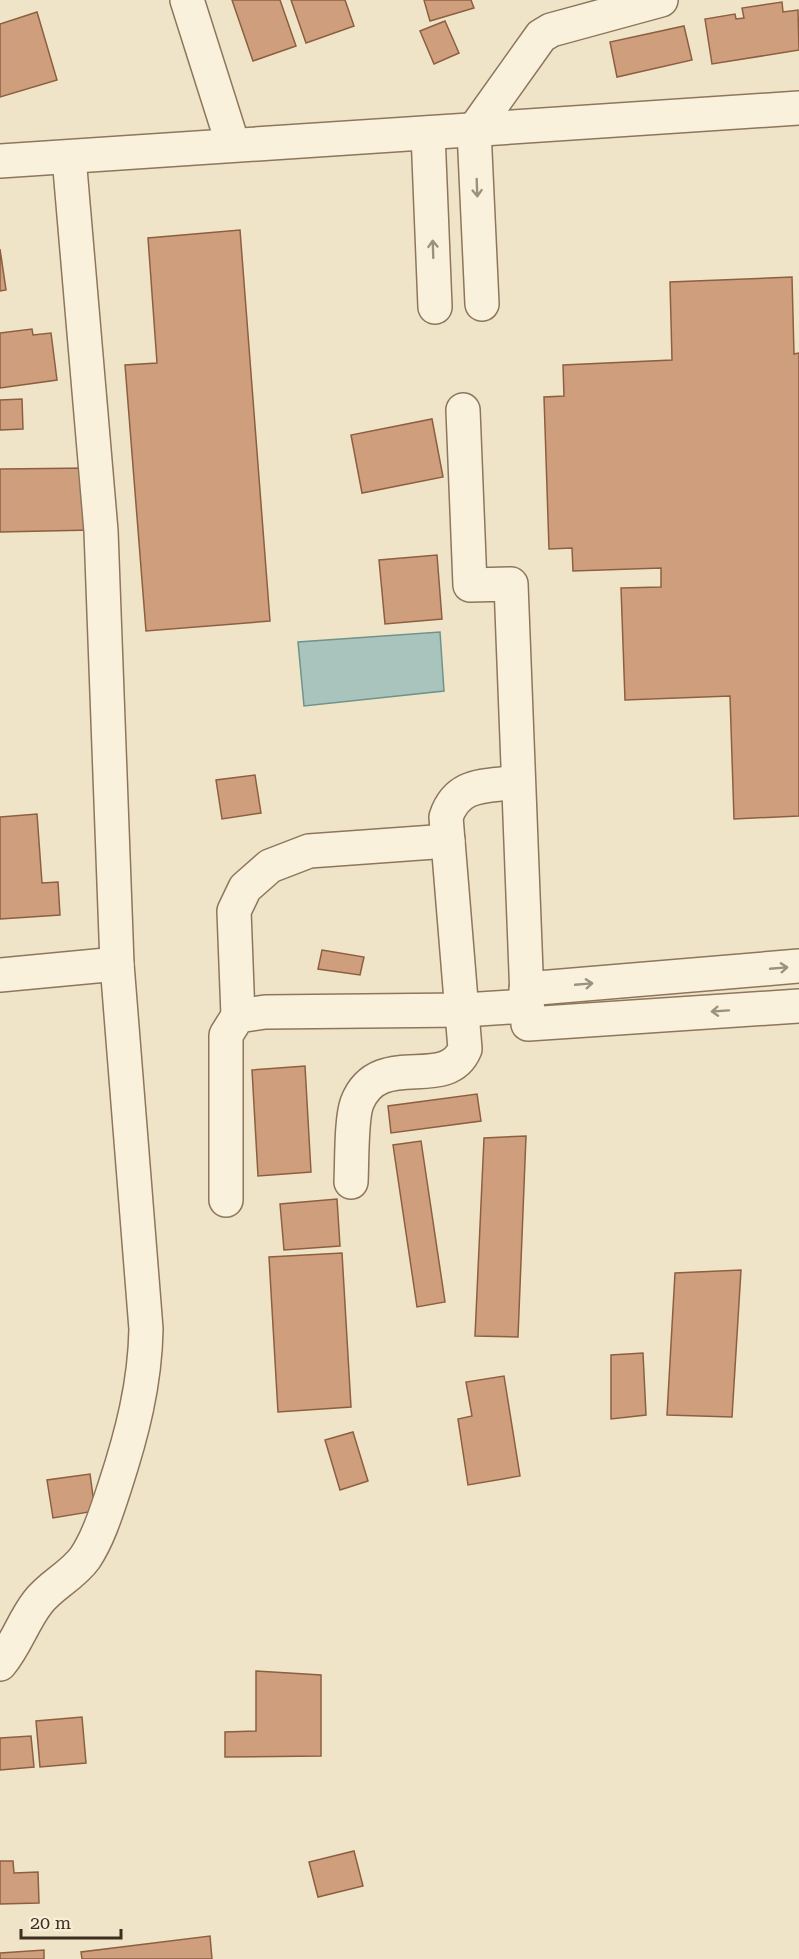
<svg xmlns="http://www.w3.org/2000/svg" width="799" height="1959" viewBox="0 0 799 1959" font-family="'Roboto Serif',serif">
<rect width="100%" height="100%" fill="#f0e4c8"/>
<!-- water -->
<polygon fill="#a9c4bc" stroke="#6f938a" stroke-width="1.5" points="440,632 444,691 304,706 298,642"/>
<!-- building -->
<g fill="#cf9f7d" stroke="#8d5f41" stroke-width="1.5">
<polygon points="232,0 280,0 296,46 253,61"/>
<polygon points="291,0 345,0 354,26 306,43"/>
<polygon points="424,0 471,0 474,8 430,21"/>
<polygon points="782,2 783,12 798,10 799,50 712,64 705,19 735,14 736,19 744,18 742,8"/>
<polygon points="37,12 57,80 0,97 0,24"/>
<polygon points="445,21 459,53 434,64 420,31"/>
<polygon points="684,26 692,60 617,77 610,42"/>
<polygon points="240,230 270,621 146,631 125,365 157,363 148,238"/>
<polygon points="0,249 6,290 0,291"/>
<polygon points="792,277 794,354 799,353 799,816 734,819 730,696 625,700 621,588 661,587 661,568 573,571 572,548 549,549 544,397 564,396 563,365 672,360 670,282"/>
<polygon points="32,329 33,335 51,333 57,380 0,388 0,333"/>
<polygon points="22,399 23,429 0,430 0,400"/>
<polygon points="432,419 443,477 362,493 351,435"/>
<polygon points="91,468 92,530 0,532 0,469"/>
<polygon points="437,555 442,619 385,624 379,560"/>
<polygon points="255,775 261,813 222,819 216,780"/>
<polygon points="37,814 42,883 58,882 60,915 0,919 0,817"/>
<polygon points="322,950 364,957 360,975 318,969"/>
<polygon points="305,1066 311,1172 258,1176 252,1070"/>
<polygon points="477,1094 481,1121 391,1133 388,1106"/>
<polygon points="526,1136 518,1337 475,1336 484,1138"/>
<polygon points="421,1141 445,1302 417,1307 393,1145"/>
<polygon points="337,1199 340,1246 284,1250 280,1204"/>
<polygon points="342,1253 351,1407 278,1412 269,1257"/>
<polygon points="741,1270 732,1417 667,1415 675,1273"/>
<polygon points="643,1353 646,1415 611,1419 611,1355"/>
<polygon points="504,1376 520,1476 468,1485 458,1419 472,1416 466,1382"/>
<polygon points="353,1432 368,1481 340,1490 325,1440"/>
<polygon points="90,1474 95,1511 53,1518 47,1480"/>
<polygon points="256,1671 321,1675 321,1756 225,1757 225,1732 256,1731"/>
<polygon points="82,1717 86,1763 40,1767 36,1721"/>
<polygon points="31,1736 34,1767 0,1770 0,1738"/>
<polygon points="354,1851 363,1886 318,1897 309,1862"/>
<polygon points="0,1861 13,1861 14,1873 38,1872 39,1903 0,1904"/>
<polygon points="210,1936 212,1959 82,1959 81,1952"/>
<polygon points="44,1950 44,1959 0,1959 0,1953"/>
</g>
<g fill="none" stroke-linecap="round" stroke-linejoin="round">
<!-- minor casing -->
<g stroke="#8d765c" stroke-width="36">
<g id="minor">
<polyline points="187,0 233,145"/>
<polyline points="428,133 435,307"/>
<polyline points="0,161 799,108"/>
<polyline points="482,304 474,130 541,36 551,30 661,0"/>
<polyline points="463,410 470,585 511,584 528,1024 799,1006"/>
<polyline points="0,975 117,964"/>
<polyline points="526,989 799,966"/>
<polyline points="238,1016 234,911 245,888 270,866 309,851 448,841"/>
<path d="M351,1182C352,1163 351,1119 357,1103C379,1047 446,1094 465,1049L446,817C458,782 485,787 517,782"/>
<polyline points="226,1200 226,1035 238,1016 265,1012 464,1010 527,1006"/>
<path d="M0,1664C16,1645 23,1621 38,1602C51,1585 72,1576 85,1558C99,1537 107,1510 115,1486C132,1434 145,1384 146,1329L117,964L101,531L69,157"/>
</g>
</g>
<!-- minor -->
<use href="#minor" stroke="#faf1dc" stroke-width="33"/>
</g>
<!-- one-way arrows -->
<defs><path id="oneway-shaft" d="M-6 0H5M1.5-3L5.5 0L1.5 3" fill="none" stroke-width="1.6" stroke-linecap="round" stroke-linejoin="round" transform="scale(1.5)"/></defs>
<g stroke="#9c907e">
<use href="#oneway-shaft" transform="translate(477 188) rotate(88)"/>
<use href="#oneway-shaft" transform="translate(433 249) rotate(-92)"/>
<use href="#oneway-shaft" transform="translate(779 968) rotate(-5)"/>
<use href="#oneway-shaft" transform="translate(584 984) rotate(-5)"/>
<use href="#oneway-shaft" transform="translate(720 1011) rotate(176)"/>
</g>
<!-- scale -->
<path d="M21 1929v9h100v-9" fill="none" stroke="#3d2e20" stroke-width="3"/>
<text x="30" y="1929" font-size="18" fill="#3d2e20" stroke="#f7eed8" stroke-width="4.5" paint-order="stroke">20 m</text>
</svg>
